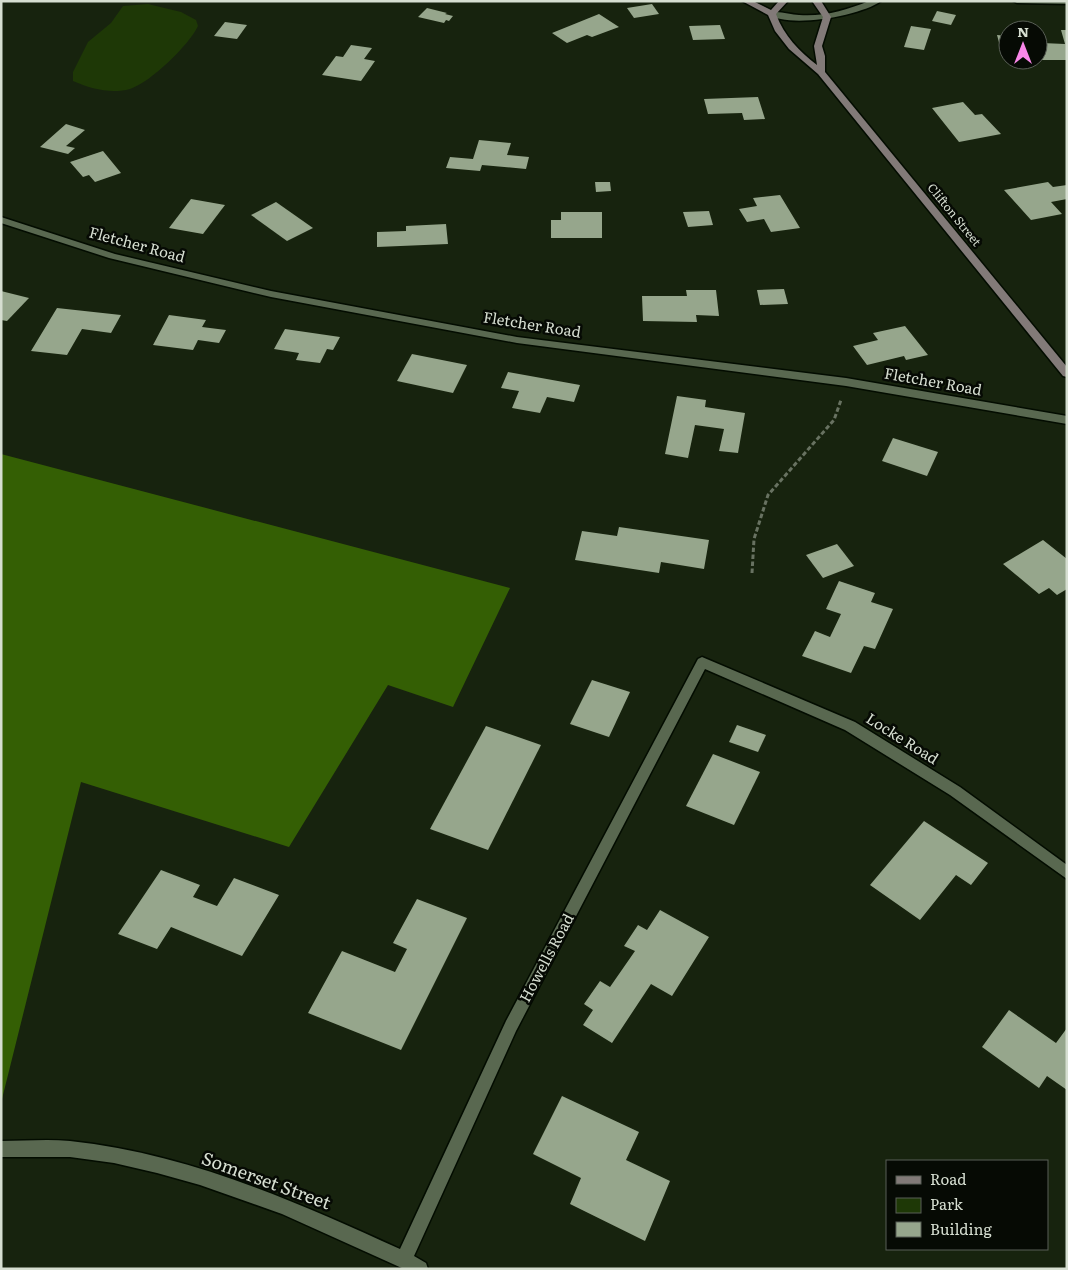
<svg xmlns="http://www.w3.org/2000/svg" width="1068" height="1270" viewBox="0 0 1068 1270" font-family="Literata,serif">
<rect width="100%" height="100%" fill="#17230e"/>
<!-- green -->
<path fill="#1e3806" d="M148,4L181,12L196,20L198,26C189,45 151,82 130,89C111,94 91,89 73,81V72L88,42L111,23L123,6Z"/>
<!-- forest -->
<polygon fill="#345f04" points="1,454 510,588 453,707 388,685 289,847 81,782 1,1103"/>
<!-- building -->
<g fill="#96a68c">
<polygon points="652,4 659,14 634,18 627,8"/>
<polygon points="427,8 447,13 445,14 453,16 449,21 446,20 444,23 418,17"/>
<polygon points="937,11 956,15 951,25 932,21"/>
<polygon points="599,14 619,27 592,37 587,35 567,43 552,33"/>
<polygon points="225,22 247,25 237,39 214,36"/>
<polygon points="720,25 725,39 693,40 689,26"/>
<polygon points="911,26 931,29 924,50 904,47"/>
<polygon points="1061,30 1067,30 1067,60 1038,60 1038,31 1042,43 1065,44"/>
<polygon points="997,35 1008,36 1008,50 1001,50"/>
<polygon points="351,45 372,48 364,59 375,61 361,81 322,75 336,56 343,57"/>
<polygon points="758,97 765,119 744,120 742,113 708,114 704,99"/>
<polygon points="963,102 975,115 982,114 1001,134 959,142 932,108"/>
<polygon points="66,124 85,130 66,146 75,148 68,154 40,147"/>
<polygon points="479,140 511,143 507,155 529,157 526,169 482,165 480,171 446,168 450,157 473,159"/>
<polygon points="103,151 121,173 95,182 89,175 83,177 70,162"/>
<polygon points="595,182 610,182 611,191 596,192"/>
<polygon points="1048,182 1053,187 1067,185 1067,199 1051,202 1062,214 1031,220 1004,190"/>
<polygon points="780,195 800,228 771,232 764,219 747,222 739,209 757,206 753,198"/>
<polygon points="191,199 225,205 203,234 169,228"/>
<polygon points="276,202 313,228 287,241 251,215"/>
<polygon points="709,211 713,225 688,227 683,212"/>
<polygon points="561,212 602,212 602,238 551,238 551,220 561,220"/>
<polygon points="446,224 448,244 377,247 377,232 406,231 406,226"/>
<polygon points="784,289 788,304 760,305 757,290"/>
<polygon points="686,290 716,290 719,316 696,315 697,322 643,321 642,296 687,296"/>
<polygon points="1,291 29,298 7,321 1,320"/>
<polygon points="57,308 121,315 111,333 82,329 67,355 31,351"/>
<polygon points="169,315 206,320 202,327 226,330 219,343 198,340 193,350 153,345"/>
<polygon points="905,326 928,355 906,360 904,356 867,365 853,346 878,340 873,333"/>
<polygon points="285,329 340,337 333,350 327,349 320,363 296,360 299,353 274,349"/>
<polygon points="412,354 467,365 453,393 397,381"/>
<polygon points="508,372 580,385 574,402 547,397 540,413 512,408 519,391 501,388"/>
<polygon points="677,396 706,400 705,407 745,413 738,453 719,451 724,429 695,425 688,458 665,454"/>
<polygon points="893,438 938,452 927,476 882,461"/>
<polygon points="619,527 709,540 704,569 661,562 659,573 575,560 582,531 617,536"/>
<polygon points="1043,540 1067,559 1067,589 1057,595 1049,588 1039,594 1003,564"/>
<polygon points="837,544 854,566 823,578 806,555"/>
<polygon points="839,581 875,593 871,602 893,609 875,649 864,646 851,673 802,656 815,631 830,637 841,614 826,609"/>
<polygon points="592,680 630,692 609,737 570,724"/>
<polygon points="737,725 766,735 758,752 729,742"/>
<polygon points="486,726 541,745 488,850 430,829"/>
<polygon points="713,754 760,772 734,825 686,806"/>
<polygon points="924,821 988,863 971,885 956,875 920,920 870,885"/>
<polygon points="161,870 200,885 193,897 217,906 234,878 279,895 242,956 171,927 157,949 118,934"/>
<polygon points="417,899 467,918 401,1050 308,1013 342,951 395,972 407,949 393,943"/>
<polygon points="660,910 709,937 672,996 651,984 612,1043 583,1025 593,1010 584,1004 600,981 610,987 635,951 624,946 638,925 647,930"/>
<polygon points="1009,1010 1056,1043 1067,1028 1067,1090 1047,1076 1039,1088 982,1047"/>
<polygon points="562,1096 639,1132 626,1160 670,1181 645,1241 570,1204 581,1178 533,1154"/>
</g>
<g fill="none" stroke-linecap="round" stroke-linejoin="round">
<!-- minor casing -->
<g stroke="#030c00" stroke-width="3">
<g id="minor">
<polygon points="1,217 115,254 271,291 517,337 846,378 1067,416 1067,424 846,386 517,343 271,297 109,258 1,223"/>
<path d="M702,657L855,722L960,787L1067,865V879L950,795L845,730L705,669L516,1031L414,1256L426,1263L428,1269H404L282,1214L200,1185L157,1173L114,1163L70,1157H1V1141C24,1141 47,1139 70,1141C186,1153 295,1201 400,1249L506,1021L698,659Z"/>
</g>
</g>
<!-- tertiary casing -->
<g stroke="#030c00" stroke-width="3">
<g id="tertiary">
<path d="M869,1H881C861,16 788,29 768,14C775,9 790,15 799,15C823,17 847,10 869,1Z"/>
<polygon points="1013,1 1067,1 1067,4 1017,3"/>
</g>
</g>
<!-- secondary casing -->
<g stroke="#030c00" stroke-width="3">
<path id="secondary" d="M742,1H753L771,10L779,1H788L776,14C784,36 799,51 817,65L814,46L823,17L812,1H821L831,17L822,46L825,56V72L1067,367V377L1063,376L818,74L789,49L775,31L768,15Z"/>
</g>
<!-- path -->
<polyline stroke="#687261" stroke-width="3" stroke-dasharray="4.5 2.5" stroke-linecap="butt" points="752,573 754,539 768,495 834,420 841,400"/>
<!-- minor -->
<use href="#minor" fill="#596850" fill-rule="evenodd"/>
<!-- tertiary -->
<use href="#tertiary" fill="#596850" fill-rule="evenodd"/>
<!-- secondary -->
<use href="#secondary" fill="#827a78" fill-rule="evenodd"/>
</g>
<g text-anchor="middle" stroke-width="5" stroke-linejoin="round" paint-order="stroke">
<!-- far-street labels -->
<g font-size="12" fill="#d6ded1" stroke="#060a04">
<text transform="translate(954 215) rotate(51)" y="4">Clifton Street</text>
</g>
<!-- street labels -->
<g font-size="15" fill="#d6ded1" stroke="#060a04">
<text transform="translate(137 245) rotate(15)" y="5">Fletcher Road</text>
<text transform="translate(532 325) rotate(9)" y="5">Fletcher Road</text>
<text transform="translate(933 382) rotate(10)" y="5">Fletcher Road</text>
<text transform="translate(902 739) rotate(32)" y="5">Locke Road</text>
<text transform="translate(547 958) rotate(-62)" y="5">Howells Road</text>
</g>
<!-- near-street labels -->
<g font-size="18" fill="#d6ded1" stroke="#060a04">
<text transform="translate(266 1181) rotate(20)" y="6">Somerset Street</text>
</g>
</g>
<!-- border -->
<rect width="1068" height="1270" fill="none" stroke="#d6ded1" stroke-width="5"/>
<!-- legend -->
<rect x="886" y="1160" width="162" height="90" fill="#060a04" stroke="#595f56"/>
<rect x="896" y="1176" width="25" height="8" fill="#827a78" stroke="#595f56"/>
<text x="930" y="1185" font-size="15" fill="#d6ded1">Road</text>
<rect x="896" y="1198" width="25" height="15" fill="#1e3806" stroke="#595f56"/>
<text x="930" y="1210" font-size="15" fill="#d6ded1">Park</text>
<rect x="896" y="1222" width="25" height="15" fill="#96a68c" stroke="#595f56"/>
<text x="930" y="1235" font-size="15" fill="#d6ded1">Building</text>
<!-- north arrow -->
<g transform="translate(1023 45)"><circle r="24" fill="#060a04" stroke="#595f56"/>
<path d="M0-4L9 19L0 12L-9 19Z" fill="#f987e8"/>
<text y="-8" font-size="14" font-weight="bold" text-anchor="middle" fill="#d6ded1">N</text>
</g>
</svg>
